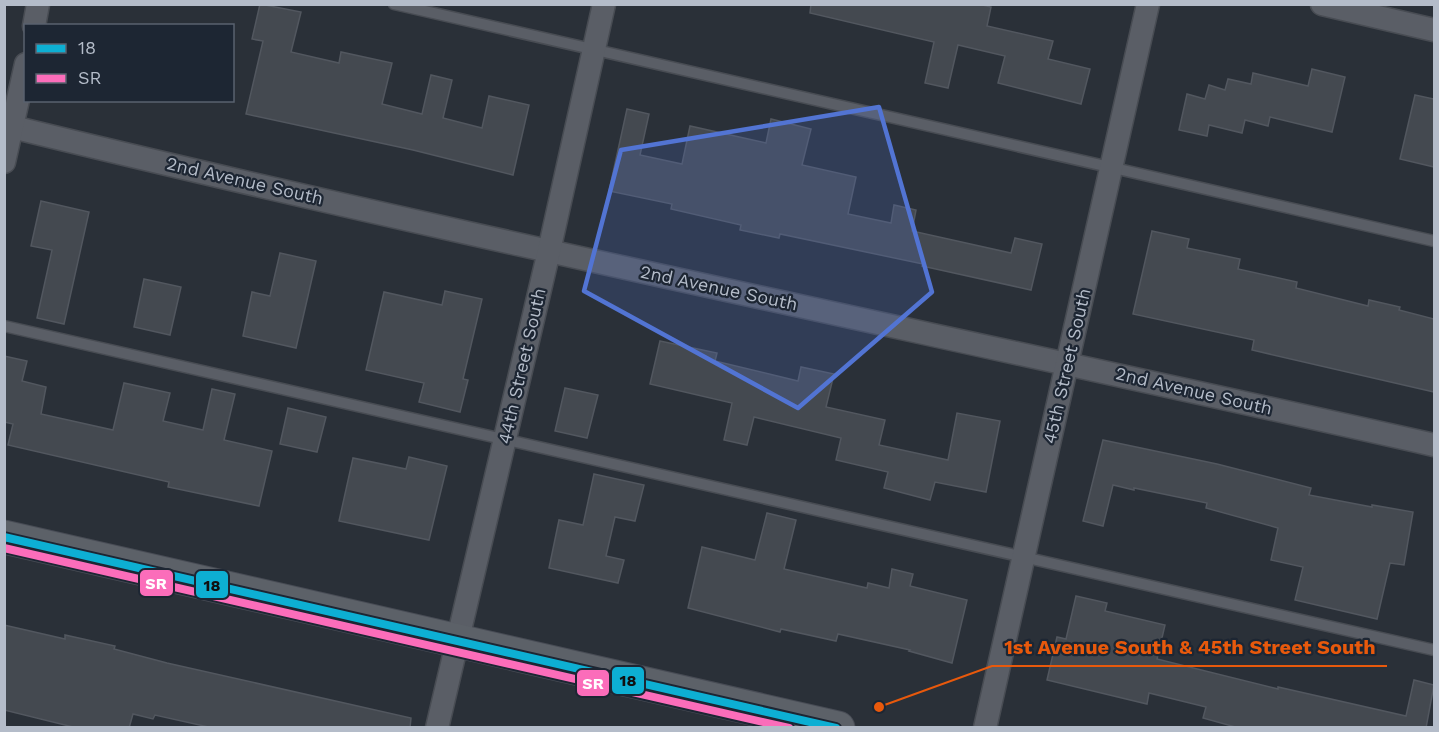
<svg xmlns="http://www.w3.org/2000/svg" width="1439" height="732" viewBox="0 0 1439 732" font-family="'Work Sans',sans-serif">
<rect width="100%" height="100%" fill="#2a3038"/>
<!-- building -->
<g fill="#444950" stroke="#52575f" stroke-width="1.5">
<polygon points="260,4 301,12 291,52 339,63 341,52 392,63 382,104 422,114 431,75 452,80 443,118 482,128 489,96 529,105 513,175 413,150 246,114 263,41 252,39"/>
<polygon points="811,4 978,4 991,7 987,26 1053,41 1048,59 1090,69 1081,104 998,83 1005,56 958,45 948,88 925,83 934,42 810,13"/>
<polygon points="1312,69 1345,77 1332,132 1270,117 1268,126 1245,120 1242,133 1209,125 1207,136 1179,130 1187,94 1205,99 1209,85 1225,90 1228,79 1251,84 1253,73 1308,86"/>
<polygon points="1415,95 1434,99 1434,167 1400,159"/>
<polygon points="627,109 649,114 640,155 682,164 690,126 766,143 771,119 811,129 802,165 856,177 848,214 891,223 894,205 916,210 912,231 1011,253 1015,238 1042,244 1031,290 922,266 923,264 780,234 779,238 740,230 741,225 671,209 672,204 609,191"/>
<polygon points="41,201 89,212 64,324 37,318 52,250 31,246"/>
<polygon points="1152,231 1189,239 1187,248 1240,259 1238,269 1297,282 1296,288 1368,306 1369,300 1400,307 1399,310 1434,319 1434,392 1252,350 1254,340 1133,314"/>
<polygon points="280,253 316,261 296,348 243,336 252,292 270,296"/>
<polygon points="144,279 181,287 170,335 134,327"/>
<polygon points="445,291 482,299 463,379 468,380 460,412 419,402 424,383 366,370 384,292 442,305"/>
<polygon points="660,341 717,353 715,361 798,381 801,367 834,374 826,407 885,420 879,445 948,460 957,413 1000,421 986,492 935,482 930,500 884,488 888,472 836,460 841,438 754,417 747,445 724,440 732,403 650,384"/>
<polygon points="4,356 27,361 22,381 46,387 41,414 113,430 124,383 170,393 163,421 203,430 212,389 235,394 224,440 272,451 259,506 168,487 169,482 8,445 13,424 4,422"/>
<polygon points="565,388 598,395 587,438 555,431"/>
<polygon points="288,408 326,417 317,452 280,444"/>
<polygon points="1103,440 1217,464 1311,488 1309,495 1372,507 1372,505 1413,512 1404,565 1390,563 1377,619 1295,600 1303,567 1271,560 1278,528 1206,508 1207,503 1134,488 1134,490 1113,485 1103,526 1083,521"/>
<polygon points="409,457 447,466 429,540 339,521 353,458 406,469"/>
<polygon points="594,474 644,485 635,521 615,517 606,556 624,560 618,583 549,568 559,520 583,525"/>
<polygon points="767,513 796,520 784,569 867,588 868,583 889,588 892,569 913,574 910,586 967,600 952,663 909,651 910,650 838,634 836,641 781,629 780,632 688,608 702,547 755,560"/>
<polygon points="1076,596 1107,603 1105,611 1165,625 1157,659 1278,689 1278,687 1406,716 1414,680 1434,685 1426,728 1239,728 1203,718 1206,707 1149,693 1147,704 1047,680 1057,637 1066,639"/>
<polygon points="4,625 65,639 65,635 115,646 114,649 167,663 411,718 410,728 213,728 155,715 153,719 133,714 129,728 77,728 4,710"/>
</g>
<g fill="none" stroke-linecap="round" stroke-linejoin="round">
<!-- lane casing -->
<g stroke="#484c53" stroke-width="13">
<g id="lane">
<polyline points="394,4 1434,241"/>
<polyline points="4,326 1434,650"/>
</g>
</g>
<!-- street casing -->
<g stroke="#484c53" stroke-width="25">
<g id="street">
<polyline points="1322,4 1434,30"/>
<polyline points="34,26 38,4"/>
<path d="M4,125C479,241 958,338 1434,445"/>
<polyline points="4,162 26,64"/>
<polyline points="437,728 549,251 604,4"/>
<polyline points="985,728 1148,4"/>
</g>
</g>
<!-- primary casing -->
<g stroke="#484c55" stroke-width="35">
<polyline id="primary" points="4,537 838,728"/>
</g>
<!-- lane -->
<use href="#lane" stroke="#5a5e66" stroke-width="10"/>
<!-- street -->
<use href="#street" stroke="#5a5e66" stroke-width="22"/>
<!-- primary -->
<use href="#primary" stroke="#5c6168" stroke-width="33"/>
<!-- bus-1 casing -->
<g stroke="#1d2633" stroke-width="12">
<polyline id="bus-1" points="4,537 836,728"/>
</g>
<!-- bus-2 casing -->
<g stroke="#1d2633" stroke-width="12">
<polyline id="bus-2" points="4,548 789,728"/>
</g>
<!-- bus-1 -->
<use href="#bus-1" stroke="#0dafd3" stroke-width="8"/>
<!-- bus-2 -->
<use href="#bus-2" stroke="#fb6dba" stroke-width="8"/>
</g>
<!-- marked area -->
<path fill="#5274d3" fill-opacity="0.2" stroke="#5274d3" stroke-width="4.5" stroke-linejoin="round" d="M879,107L932,292L798,408L584,291L621,150Z"/>
<g text-anchor="middle" stroke-width="4.5" stroke-linejoin="round" paint-order="stroke">
<!-- street labels -->
<g font-size="18" fill="#b4bcc9" stroke="#1d2633">
<text transform="translate(245 181) rotate(13)" y="6">2nd Avenue South</text>
<text transform="translate(719 288) rotate(12)" y="6">2nd Avenue South</text>
<text transform="translate(522 366) rotate(-77)" y="6">44th Street South</text>
<text transform="translate(1067 366) rotate(-77)" y="6">45th Street South</text>
<text transform="translate(1194 391) rotate(13)" y="6">2nd Avenue South</text>
</g>
</g>
<!-- callouts -->
<path fill="none" stroke="#e8590c" stroke-width="2" d="M879 707L992 666H1387"/>
<circle fill="#e8590c" stroke="#1d2633" stroke-width="2" cx="879" cy="707" r="6"/>
<g font-size="20" text-anchor="middle" font-weight="bold" fill="#e8590c" stroke="#1d2633" stroke-width="4.5" stroke-linejoin="round" paint-order="stroke">
<text x="1190" y="654">1st Avenue South &amp; 45th Street South</text>
</g>
<g stroke="#1d2633" stroke-width="2">
<rect x="139" y="569" width="35" height="28" rx="6" fill="#fb6dba"/>
<rect x="195" y="570" width="34" height="29" rx="6" fill="#0dafd3"/>
<rect x="611" y="666" width="34" height="29" rx="6" fill="#0dafd3"/>
<rect x="576" y="669" width="34" height="28" rx="6" fill="#fb6dba"/>
</g>
<g font-size="16" text-anchor="middle" font-weight="bold" fill="#fff">
<text x="156" y="589">SR</text>
<text x="593" y="689">SR</text>
</g>
<g font-size="16" text-anchor="middle" font-weight="bold" fill="#111">
<text x="212" y="591">18</text>
<text x="628" y="686">18</text>
</g>
<!-- border -->
<rect width="1439" height="732" fill="none" stroke="#b4bcc9" stroke-width="12"/>
<!-- legend -->
<rect x="24" y="24" width="210" height="78" fill="#1d2633" stroke="#59626f" stroke-width="1.5"/>
<rect x="36" y="44" width="30" height="9" fill="#0dafd3" stroke="#59626f" stroke-width="1.5"/>
<text x="78" y="54" font-size="18" fill="#b4bcc9">18</text>
<rect x="36" y="74" width="30" height="9" fill="#fb6dba" stroke="#59626f" stroke-width="1.5"/>
<text x="78" y="84" font-size="18" fill="#b4bcc9">SR</text>
</svg>
